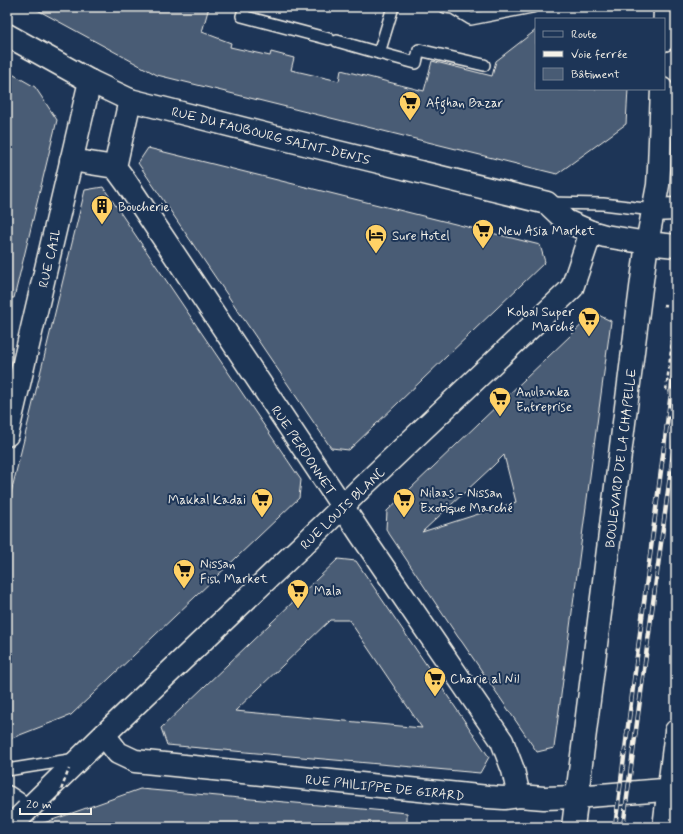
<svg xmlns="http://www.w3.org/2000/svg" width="683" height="834" viewBox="0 0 683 834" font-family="Mynerve,sans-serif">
<rect width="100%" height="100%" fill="#1d3557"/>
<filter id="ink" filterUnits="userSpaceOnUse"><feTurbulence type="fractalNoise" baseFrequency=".025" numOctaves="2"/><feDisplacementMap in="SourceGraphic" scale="8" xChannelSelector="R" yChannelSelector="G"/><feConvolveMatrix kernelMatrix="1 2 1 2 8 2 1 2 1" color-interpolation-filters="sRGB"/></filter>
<g filter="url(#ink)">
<!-- building -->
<g fill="#485b74" stroke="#f4f1e8" fill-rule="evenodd">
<polygon points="32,7 209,7 202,32 231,43 230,47 270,56 271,52 294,58 291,70 339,81 341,70 424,91 432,61 492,76 496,61 536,30 536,89 628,89 626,124 557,174 157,75"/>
<polygon points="7,71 35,87 57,120 14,298 7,298"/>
<polygon points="148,148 540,245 545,262 349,450 331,448 138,163"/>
<polygon points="103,187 301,480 299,498 71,715 7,740 7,509 85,190"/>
<path d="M594,313L611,321L596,431L554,748L537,752L462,642L458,637L386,529L387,511ZM504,455L516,502L422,532L493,466Z"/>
<path d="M338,559L356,561L489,757L480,773L167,745L161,728ZM330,620H349L422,728L235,711Z"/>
<polygon points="140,789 407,813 407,827 41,827 41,824"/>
</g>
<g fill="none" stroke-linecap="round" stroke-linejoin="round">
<!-- lane casing -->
<g stroke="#f4f1e8" stroke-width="14">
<g id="lane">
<polyline points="245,7 242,16 329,39"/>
<polyline points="393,7 379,53 416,63 419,50 484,65"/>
<polyline points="445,7 453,8 471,19 532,7"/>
<polyline points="337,41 379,53"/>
<polyline points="548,203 603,204 653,210"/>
<polyline points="7,770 76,759"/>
</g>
</g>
<!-- street casing -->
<g stroke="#f4f1e8" stroke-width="25">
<g id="street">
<polyline points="7,35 90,81 130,100 272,136 547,203 566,221 591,232 605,236 647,243"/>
<polyline points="130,100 115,167 126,182 362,536 502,741 513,770 519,796"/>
<polyline points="71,160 115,167"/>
<polyline points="7,435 90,81"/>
<polyline points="104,735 118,753 135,761 488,797 504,798 519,796 544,798 576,797 676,789"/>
<polyline points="7,797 27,810 113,726 328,521 361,488 572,288 591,232"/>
</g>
</g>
<!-- primary casing -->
<g stroke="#f4f1e8" stroke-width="25">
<g id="primary">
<polyline points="664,40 665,7"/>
<polyline points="653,210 676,209"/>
<polyline points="647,243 676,246"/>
<polyline points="573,827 641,288 647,243 658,185 659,168 662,89"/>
<polyline points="664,827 676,731"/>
</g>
</g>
<!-- path -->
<g stroke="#f4f1e8" stroke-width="2.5" stroke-dasharray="4 3" stroke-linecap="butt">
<polyline points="663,305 676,306"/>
<polyline points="676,310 666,391 676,392"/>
</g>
<!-- lane -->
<use href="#lane" stroke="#1d3557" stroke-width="11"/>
<!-- street -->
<use href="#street" stroke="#1d3557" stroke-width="22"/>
<!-- primary -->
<use href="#primary" stroke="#1d3557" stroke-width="22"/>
<!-- rail casing -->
<g stroke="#f4f1e8" stroke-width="4.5">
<g id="rail">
<polyline points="615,827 676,354"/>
<polyline points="623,827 676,431"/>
</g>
</g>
<!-- rail -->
<use href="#rail" stroke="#1d3557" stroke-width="3" stroke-dasharray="9" stroke-linecap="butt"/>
<!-- street-bridge casing -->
<g stroke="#f4f1e8" stroke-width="25" stroke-linecap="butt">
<polyline id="street-bridge" points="10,827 27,810"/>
</g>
<!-- path-bridge -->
<polyline stroke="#f4f1e8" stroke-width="2.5" stroke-dasharray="4 3" stroke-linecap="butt" points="49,806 58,798 69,769"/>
<!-- street-bridge -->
<use href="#street-bridge" stroke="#1d3557" stroke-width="22"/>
</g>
</g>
<!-- icons -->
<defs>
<g id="supermarket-pin" transform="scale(1.15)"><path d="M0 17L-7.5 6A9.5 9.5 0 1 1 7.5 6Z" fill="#ffd166" stroke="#1d3557"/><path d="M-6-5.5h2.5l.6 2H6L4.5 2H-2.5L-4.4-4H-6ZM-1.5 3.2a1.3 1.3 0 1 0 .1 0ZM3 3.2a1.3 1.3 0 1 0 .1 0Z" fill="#111"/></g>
<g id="building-pin" transform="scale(1.15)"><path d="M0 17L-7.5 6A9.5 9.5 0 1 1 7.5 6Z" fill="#ffd166" stroke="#1d3557"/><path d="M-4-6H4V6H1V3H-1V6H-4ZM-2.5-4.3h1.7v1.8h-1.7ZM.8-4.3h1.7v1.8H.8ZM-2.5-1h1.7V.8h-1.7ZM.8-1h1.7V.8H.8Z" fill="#111"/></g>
<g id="hotel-pin" transform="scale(1.15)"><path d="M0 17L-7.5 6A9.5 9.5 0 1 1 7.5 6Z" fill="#ffd166" stroke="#1d3557"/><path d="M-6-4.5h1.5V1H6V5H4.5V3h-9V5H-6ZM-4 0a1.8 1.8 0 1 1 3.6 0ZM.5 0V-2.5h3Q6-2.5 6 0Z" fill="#111"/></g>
</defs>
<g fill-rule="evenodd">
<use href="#supermarket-pin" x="410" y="102"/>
<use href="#building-pin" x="102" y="206"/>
<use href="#supermarket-pin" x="483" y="230"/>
<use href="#hotel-pin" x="376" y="235"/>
<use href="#supermarket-pin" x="589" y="318"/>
<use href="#supermarket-pin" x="500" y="398"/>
<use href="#supermarket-pin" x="262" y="499"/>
<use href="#supermarket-pin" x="404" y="499"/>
<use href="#supermarket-pin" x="184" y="570"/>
<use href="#supermarket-pin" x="298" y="590"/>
<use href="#supermarket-pin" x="435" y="678"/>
</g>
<g text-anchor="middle" stroke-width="4" stroke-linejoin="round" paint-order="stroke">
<!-- poi labels -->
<g font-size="13" fill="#f4f1e8" stroke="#1d3557" text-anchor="start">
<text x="426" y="107">Afghan Bazar</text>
<text x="118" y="211">Boucherie</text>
<text x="498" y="235">New Asia Market</text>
<text x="392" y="240">Sure Hotel</text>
<text x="574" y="316" text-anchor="end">Kobal Super<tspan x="574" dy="15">Marché</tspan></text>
<text x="516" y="396">Anulanka<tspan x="516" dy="15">Entreprise</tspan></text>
<text x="420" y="497">Nilaas - Nissan<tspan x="420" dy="15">Exotique Marché</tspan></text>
<text x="246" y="504" text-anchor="end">Makkal Kadai</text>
<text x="200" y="568">Nissan<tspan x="200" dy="15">Fish Market</tspan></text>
<text x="314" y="595">Mala</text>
<text x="450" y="683">Charie al Nil</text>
</g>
<!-- street labels -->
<g font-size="13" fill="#f4f1e8" stroke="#1d3557">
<text transform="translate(271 135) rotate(14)" y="5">RUE DU FAUBOURG SAINT-DENIS</text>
<text transform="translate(49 258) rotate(-77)" y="5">RUE CAIL</text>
<text transform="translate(304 450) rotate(56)" y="5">RUE PERDONNET</text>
<text transform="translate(620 458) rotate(-83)" y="5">BOULEVARD DE LA CHAPELLE</text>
<text transform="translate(342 508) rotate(-44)" y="5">RUE LOUIS BLANC</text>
<text transform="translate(385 787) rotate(6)" y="5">RUE PHILIPPE DE GIRARD</text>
</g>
</g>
<!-- margin -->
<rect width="683" height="834" fill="none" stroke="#1d3557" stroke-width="24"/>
<rect x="12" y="12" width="659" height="810" fill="none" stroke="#f4f1e8" stroke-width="1.5" filter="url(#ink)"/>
<!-- legend -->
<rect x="535" y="18" width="130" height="72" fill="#1d3557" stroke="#738091"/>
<rect x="543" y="31" width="20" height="6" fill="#1d3557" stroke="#738091"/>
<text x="571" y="38" font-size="12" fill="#f4f1e8">Route</text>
<rect x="543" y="51" width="20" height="6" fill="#f4f1e8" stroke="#738091"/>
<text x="571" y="58" font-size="12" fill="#f4f1e8">Voie ferrée</text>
<rect x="543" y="68" width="20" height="12" fill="#485b74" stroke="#738091"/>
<text x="571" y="78" font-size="12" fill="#f4f1e8">Bâtiment</text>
<!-- scale -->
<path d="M20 808v6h71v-6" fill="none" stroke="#f4f1e8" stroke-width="2"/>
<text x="26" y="808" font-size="12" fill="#f4f1e8" stroke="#1d3557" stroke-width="3" paint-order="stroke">20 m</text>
</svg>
